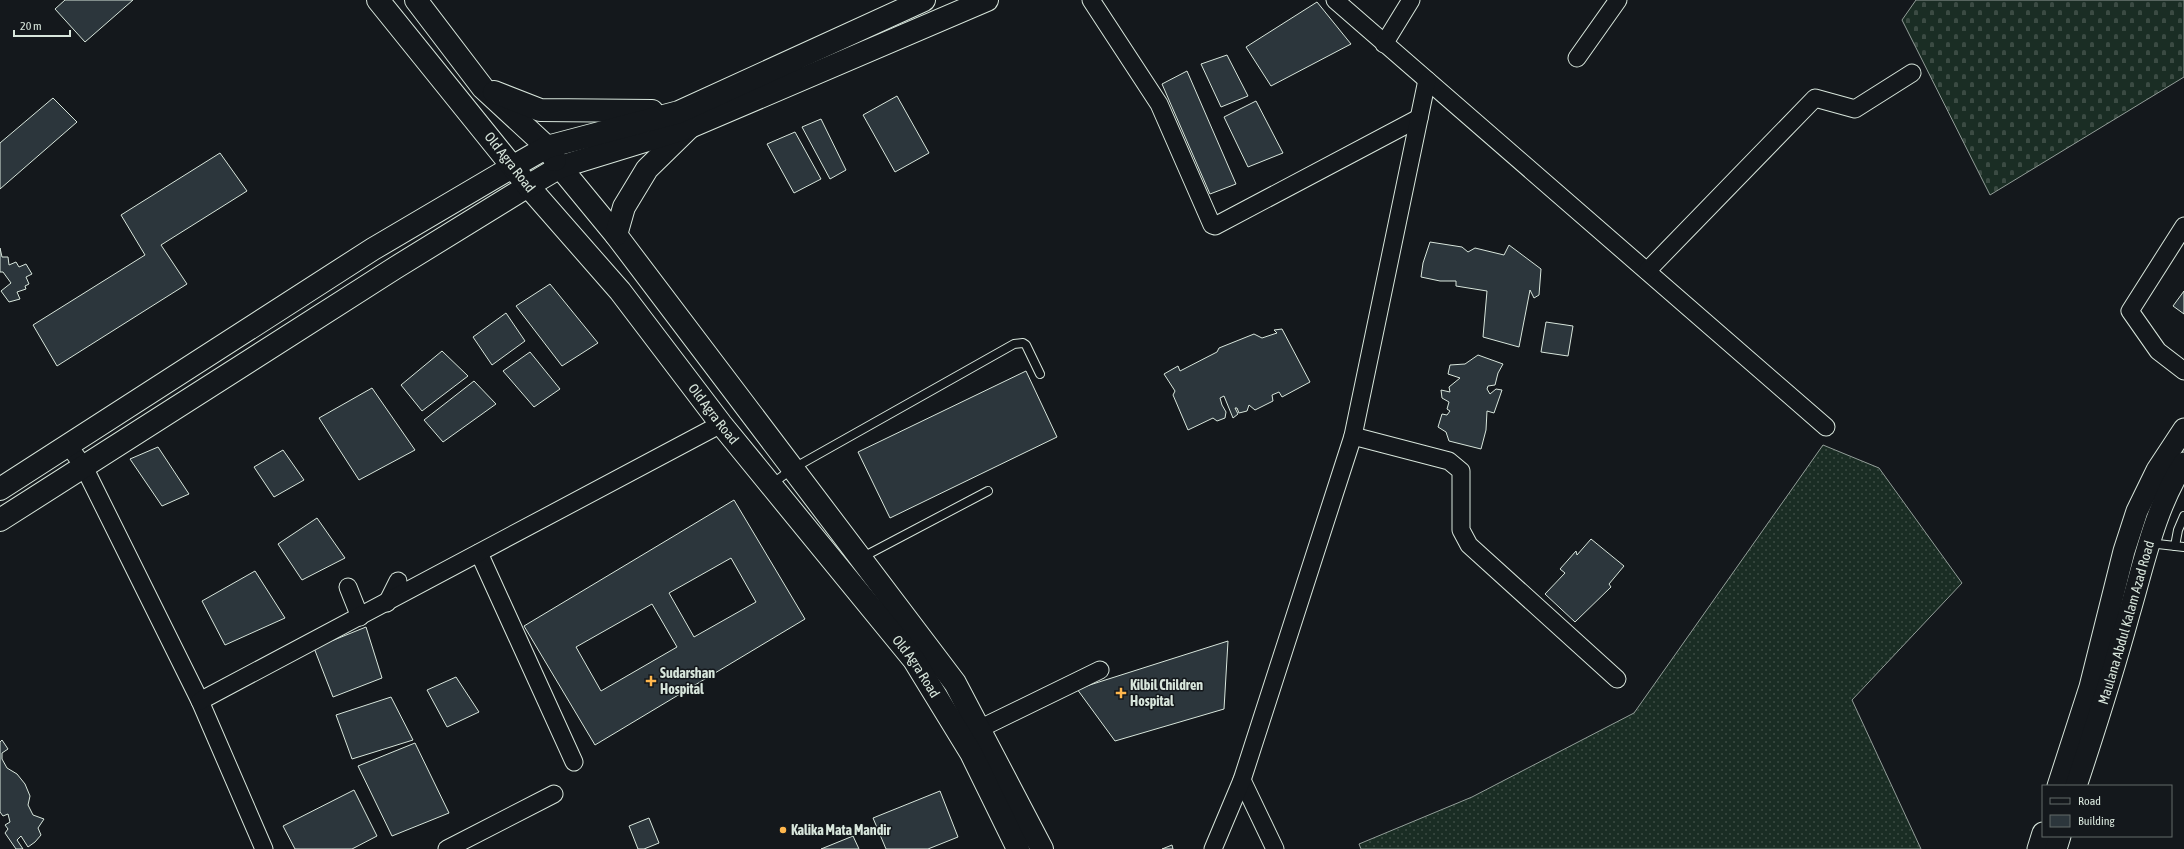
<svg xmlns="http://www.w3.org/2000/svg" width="2184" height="849" viewBox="0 0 2184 849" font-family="'Asap Condensed',sans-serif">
<defs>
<pattern id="grass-dots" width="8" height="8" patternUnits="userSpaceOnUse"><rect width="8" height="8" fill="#1a2d24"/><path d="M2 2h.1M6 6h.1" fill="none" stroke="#3b4b43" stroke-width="1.8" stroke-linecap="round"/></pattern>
<pattern id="cemetery-stones" width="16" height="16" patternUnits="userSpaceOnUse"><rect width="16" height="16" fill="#1a2d24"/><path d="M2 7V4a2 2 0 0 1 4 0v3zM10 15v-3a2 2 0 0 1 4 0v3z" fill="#3b4b43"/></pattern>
</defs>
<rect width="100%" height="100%" fill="#14181c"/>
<!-- grass -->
<polygon fill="url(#grass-dots)" stroke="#939e99" points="1823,445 1879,468 1962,583 1852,700 1921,849 1361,849 1359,844 1472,797 1634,713"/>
<!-- cemetery -->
<polygon fill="url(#cemetery-stones)" stroke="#939e99" points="1916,0 2184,0 2184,77 1990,195 1902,20"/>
<!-- building -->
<g fill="#2c363c" stroke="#d8e6dc" fill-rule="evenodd">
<polygon points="65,0 133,0 85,42 55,9"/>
<polygon points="1317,2 1351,44 1271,86 1246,47"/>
<polygon points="1227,55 1248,96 1221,107 1201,64"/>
<polygon points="1187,71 1236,184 1210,194 1162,84"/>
<polygon points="897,96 929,153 895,172 863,115"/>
<polygon points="53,98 77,122 0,189 0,143"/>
<polygon points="1256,101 1283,153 1248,167 1224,117"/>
<polygon points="821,119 846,170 830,179 802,127"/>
<polygon points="795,132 821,179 794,193 767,144"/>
<polygon points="220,153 247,191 161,245 187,284 57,366 33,325 145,255 121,215"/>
<polygon points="1430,242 1462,247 1468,252 1475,248 1504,255 1509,245 1541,269 1539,295 1534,298 1530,290 1519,347 1483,337 1487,291 1456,286 1456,281 1440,281 1421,277 1423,263"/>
<polygon points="0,248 2,257 8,257 9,265 16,262 19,267 26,264 32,274 26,277 29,284 25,286 26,289 17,292 20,299 9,302 1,291 11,283 3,272 0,272"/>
<polygon points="550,284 598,343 562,366 516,306"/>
<polygon points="2184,291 2184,314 2173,306"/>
<polygon points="506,313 525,341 492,365 473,337"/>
<polygon points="1546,322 1573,326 1568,356 1541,352"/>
<polygon points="1282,329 1310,382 1282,397 1279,392 1272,395 1273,401 1255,410 1249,405 1247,411 1239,413 1237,408 1235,408 1238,414 1233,418 1224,396 1220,398 1222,405 1226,412 1225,418 1217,421 1213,418 1188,430 1173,395 1175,391 1164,374 1178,366 1180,371 1217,352 1219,348 1254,334 1262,338 1277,333 1274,330"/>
<polygon points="442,351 468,376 422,411 401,385"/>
<polygon points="530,352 560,389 534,407 503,371"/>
<polygon points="1478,355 1503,364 1498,373 1495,385 1488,386 1487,389 1490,394 1496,389 1502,390 1494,413 1487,411 1486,430 1481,449 1449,441 1446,432 1438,427 1442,414 1447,415 1450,411 1447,409 1449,402 1442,398 1441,390 1450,392 1449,387 1460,378 1448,374 1450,365 1465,364"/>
<polygon points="1026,371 1057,437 890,518 858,452"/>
<polygon points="474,381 496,404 443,442 424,420"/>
<polygon points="372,388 415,450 359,480 319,418"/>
<polygon points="158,447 189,494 162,506 130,459"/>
<polygon points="283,450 304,480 274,497 254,467"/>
<path d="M734,500L805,619L595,745L524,626ZM731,558L756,602L694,637L669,593ZM652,604L677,647L601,691L576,647Z"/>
<polygon points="317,518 345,558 302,580 278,544"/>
<polygon points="1591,539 1624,566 1609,584 1611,587 1575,622 1545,594 1565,573 1560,569 1576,551 1577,555"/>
<polygon points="255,571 285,618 225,645 202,601"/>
<polygon points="366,627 382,678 333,697 314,648"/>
<polygon points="1228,641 1224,709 1115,741 1077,689"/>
<polygon points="456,677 479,712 447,727 427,690"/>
<polygon points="391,697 413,740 352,759 336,715"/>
<polygon points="2,740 8,749 2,753 2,759 7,768 17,774 25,784 30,796 28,805 33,815 44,819 38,828 41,835 35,842 28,847 21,836 17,840 23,849 16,849 5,833 8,829 5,825 10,822 8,814 3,816 0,812 0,742"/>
<polygon points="415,743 449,813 392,836 358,766"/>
<polygon points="354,790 377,836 352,849 295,849 283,826"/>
<polygon points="940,791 958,837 928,849 886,849 873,818"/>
<polygon points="649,818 659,843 644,849 638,849 629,826"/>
<polygon points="853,836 859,849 821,849"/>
<polygon points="1172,845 1173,849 1162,849"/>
</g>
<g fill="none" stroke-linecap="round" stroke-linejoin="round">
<!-- service casing -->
<g stroke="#d8e6dc" stroke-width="10">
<g id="service">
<polyline points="772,484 792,469 1014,344 1023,343 1026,345 1040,374"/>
<polyline points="2149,543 2184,547"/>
<polyline points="2175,546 2178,530 2184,516"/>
<polyline points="861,558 988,491"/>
</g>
</g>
<!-- minor casing -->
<g stroke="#d8e6dc" stroke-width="19">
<g id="minor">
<polyline points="1091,0 1159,104 1212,225 1215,226 1419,118"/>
<polyline points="1335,0 1826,427"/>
<polyline points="1384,44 1411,0"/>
<polyline points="1577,58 1618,0"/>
<polyline points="2184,226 2130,311 2158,351 2184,371"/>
<polyline points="1647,271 1815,98 1855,109 1912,73"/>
<polyline points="1353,436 1449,461 1461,471 1461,530 1469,545 1617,679"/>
<polyline points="68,445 84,467 200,701 264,849"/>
<polyline points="479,553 574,762"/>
<polyline points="348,587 360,617"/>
<polyline points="387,603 398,581"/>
<polyline points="200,701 721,424"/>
<polyline points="979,729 1100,670"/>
<polyline points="1242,780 1275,849"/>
<polyline points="447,849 554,794"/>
<polyline points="1213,849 1242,780 1353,436 1427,80"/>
</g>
</g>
<!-- tertiary casing -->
<g stroke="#d8e6dc" stroke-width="23">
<g id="tertiary">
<polyline points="2058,786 2090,687 2124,551 2137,511 2157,470 2184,429"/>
<path id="s1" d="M2076,786C2095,729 2113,672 2129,614C2144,563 2155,508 2184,463"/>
<polyline points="2038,849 2043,833"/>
<polyline points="2056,849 2060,836"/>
</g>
</g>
<!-- secondary casing -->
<g stroke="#d8e6dc" stroke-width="24">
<g id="secondary">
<polyline points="0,489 373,249 514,166"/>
<polyline points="0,520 395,268 528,186"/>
</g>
</g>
<!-- primary casing -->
<g stroke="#d8e6dc" stroke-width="24">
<g id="primary">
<polyline points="560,167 616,235 955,683 1042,849"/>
<path id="s2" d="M528,186L620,291L721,424L914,660L971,753L1018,849"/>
<polyline points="616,235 624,207 647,169 690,127"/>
</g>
</g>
<!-- trunk casing -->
<g stroke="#d8e6dc" stroke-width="24">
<g id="trunk">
<polyline points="378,0 528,186 560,167 690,127 987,0"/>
<polyline points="416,0 483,88 547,147 555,160"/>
<polyline points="494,92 540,110 652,111"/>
<polyline points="514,166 547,147 679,112 924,0"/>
</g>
</g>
<!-- service -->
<use href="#service" stroke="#14181c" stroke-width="8"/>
<!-- minor -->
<use href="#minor" stroke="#14181c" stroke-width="17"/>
<!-- tertiary -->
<use href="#tertiary" stroke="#14181c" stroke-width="21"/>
<!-- secondary -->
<use href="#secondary" stroke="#14181c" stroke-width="22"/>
<!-- primary -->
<use href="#primary" stroke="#14181c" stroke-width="22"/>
<!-- trunk -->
<use href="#trunk" stroke="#14181c" stroke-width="22"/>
</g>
<!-- markers -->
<g fill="#ffb74d" stroke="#14181c" stroke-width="1.5">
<path d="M649 675h4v4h4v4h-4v4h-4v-4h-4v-4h4z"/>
<path d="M1119 687h4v4h4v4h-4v4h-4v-4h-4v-4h4z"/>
<circle cx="783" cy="830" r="4"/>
</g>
<g text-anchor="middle" stroke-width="3" stroke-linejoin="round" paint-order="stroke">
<!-- street labels -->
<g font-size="14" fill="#d8e6dc" stroke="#14181c">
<text transform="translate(510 162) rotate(52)" y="5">Old Agra Road</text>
<text dy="5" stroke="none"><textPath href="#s2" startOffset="294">Old Agra Road</textPath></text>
<text dy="5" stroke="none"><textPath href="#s1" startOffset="171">Maulana Abdul Kalam Azad Road</textPath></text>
<text dy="5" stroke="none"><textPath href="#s2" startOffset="618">Old Agra Road</textPath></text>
</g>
<!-- poi labels -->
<g font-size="14" font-weight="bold" fill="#d8e6dc" stroke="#14181c" text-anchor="start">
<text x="660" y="678">Sudarshan<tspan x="660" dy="16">Hospital</tspan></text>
<text x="1130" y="690">Kilbil Children<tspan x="1130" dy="16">Hospital</tspan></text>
<text x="791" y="835">Kalika Mata Mandir</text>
</g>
</g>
<!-- legend -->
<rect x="2042" y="785" width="130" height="52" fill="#14181c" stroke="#626a69"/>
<rect x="2050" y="798" width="20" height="6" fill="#14181c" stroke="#626a69"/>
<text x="2078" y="805" font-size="12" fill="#d8e6dc">Road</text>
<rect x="2050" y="815" width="20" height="12" fill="#2c363c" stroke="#626a69"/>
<text x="2078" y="825" font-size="12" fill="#d8e6dc">Building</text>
<!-- scale -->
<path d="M14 30v6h56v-6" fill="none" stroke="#d8e6dc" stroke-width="2"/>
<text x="20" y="30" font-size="12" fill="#d8e6dc" stroke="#14181c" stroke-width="3" paint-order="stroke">20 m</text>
</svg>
